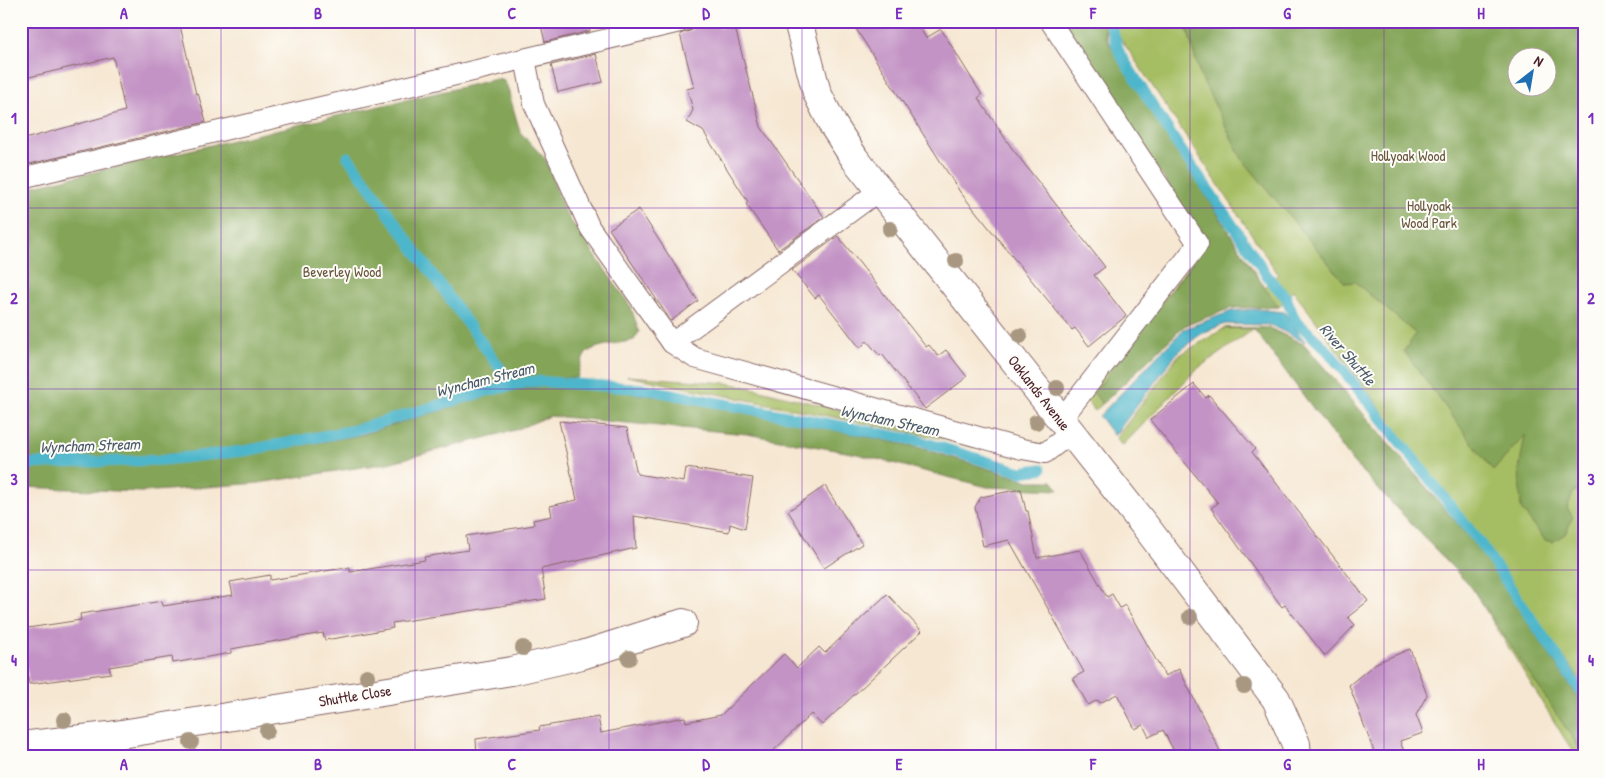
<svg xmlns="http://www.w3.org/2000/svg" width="1605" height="778" viewBox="0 0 1605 778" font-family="'Patrick Hand',sans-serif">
<rect width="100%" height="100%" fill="#fdfcf7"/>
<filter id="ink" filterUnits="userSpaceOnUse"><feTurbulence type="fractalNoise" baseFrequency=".02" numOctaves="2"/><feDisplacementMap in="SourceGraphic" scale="10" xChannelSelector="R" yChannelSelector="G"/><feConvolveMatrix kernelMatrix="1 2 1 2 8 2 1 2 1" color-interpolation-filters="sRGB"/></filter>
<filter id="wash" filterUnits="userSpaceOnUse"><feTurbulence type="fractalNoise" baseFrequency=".0096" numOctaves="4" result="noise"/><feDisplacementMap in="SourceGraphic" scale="20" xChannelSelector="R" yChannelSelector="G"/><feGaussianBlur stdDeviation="1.12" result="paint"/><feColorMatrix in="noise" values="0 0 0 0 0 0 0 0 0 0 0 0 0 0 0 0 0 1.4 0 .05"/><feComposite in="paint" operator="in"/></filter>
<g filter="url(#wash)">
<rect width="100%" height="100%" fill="#f6e7d2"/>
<!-- green -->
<g fill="#a6be63" stroke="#786e47" fill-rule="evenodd">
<path d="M1059,21H1105L1107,39L1264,287L1278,274L1115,30V21H1584V685L1293,290L1279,307L1226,306L1184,326L1095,411L1084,398L1207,243ZM1518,58H1548V88H1518Z"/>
<polygon points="1225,328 1269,328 1305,345 1584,710 1584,757 1576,757 1472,588 1354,463 1254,329 1197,369 1122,446 1116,438 1178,356"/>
<polygon points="627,376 727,383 756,389 979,445 980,449 939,438"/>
</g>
<!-- forest -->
<g fill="#84a559" stroke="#676242" fill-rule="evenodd">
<polygon points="1059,21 1102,21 1107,39 1264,287 1279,307 1231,308 1184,326 1102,404 1094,393 1207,243"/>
<path d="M1185,21H1584V504L1575,489L1567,508L1573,517L1565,534L1552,542L1545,540L1521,509L1519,470L1525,435L1493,471L1404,351L1416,334L1355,282L1345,283L1242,159L1200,75ZM1518,58H1548V88H1518Z"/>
<path d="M497,79L504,81L507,86L520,132L546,160L564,211L631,307L639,332L634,340C620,344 593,344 585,355C581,361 579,371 577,378H532L493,386L379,421L239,447L154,456L21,459V189Z"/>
<polygon points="1225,328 1269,328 1305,345 1478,548 1584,706 1584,755 1472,588 1354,463 1254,329"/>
<polygon points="542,386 595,388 704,403 917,447 1029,481 1052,481 1059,490 987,487 857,454 747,434 550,416 515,430 388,463 259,483 141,492 21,487 21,466 169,463 245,455 360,435 497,393"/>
</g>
<!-- water -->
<polygon fill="#4db6cb" stroke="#4c6a7b" points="1257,309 1284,312 1305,342 1270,325 1225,324 1202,333 1177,353 1114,436 1099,416 1184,329 1232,311"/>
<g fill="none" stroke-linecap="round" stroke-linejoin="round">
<!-- stream -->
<g stroke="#4db6cb" stroke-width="11">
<polyline points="1109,21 1120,54 1177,144 1271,281 1286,297 1295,320 1328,351 1480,543 1584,696"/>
<polyline points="348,157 512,385"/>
<polyline points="21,464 163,460 244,451 355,430 491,390 534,381 645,389 920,441 1021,472 1041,469"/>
</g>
</g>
<g id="blocks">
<!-- building -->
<g fill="#c393c5">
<polygon points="21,21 179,21 196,94 198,93 206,122 21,166 21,140 125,111 113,57 21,79"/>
<polygon points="540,21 588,21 590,31 545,42"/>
<polygon points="696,21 717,21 719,28 734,24 761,127 824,217 778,250 746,204 748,202 703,131 687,122 693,110 687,89 694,87 680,34 692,30"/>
<polygon points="851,21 915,21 926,38 941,29 982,95 978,98 1011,147 1105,267 1094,275 1126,316 1089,346 1075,328 1072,330 960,192"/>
<polygon points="596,54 603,82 558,92 551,65"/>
<polygon points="639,209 698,301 671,321 609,229"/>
<polygon points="838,236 926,347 929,345 938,356 946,350 967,377 925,409 882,354 880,356 867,341 860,348 819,295 815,298 792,270"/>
<polygon points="1194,384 1206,398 1209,395 1255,449 1252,452 1368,601 1348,617 1355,625 1325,656 1285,605 1282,607 1211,508 1218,503 1150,420"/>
<polygon points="559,421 627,428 637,474 684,482 686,468 753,478 745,529 730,524 729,532 634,516 636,548 541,569 546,599 392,623 393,628 361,634 325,640 323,633 231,649 231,653 173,663 172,657 109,667 111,673 29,684 21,629 81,620 80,614 162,601 163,606 233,595 230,582 270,575 270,580 350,567 350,572 425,560 424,557 468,550 466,536 534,525 533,520 552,516 550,506 577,500"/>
<polygon points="825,486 862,544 824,568 788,511"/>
<polygon points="1021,489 1026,511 1028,511 1037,558 1080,550 1107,597 1112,594 1120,608 1125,605 1165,676 1179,669 1223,757 1177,757 1163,730 1149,737 1143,725 1135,729 1117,694 1100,703 1098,700 1088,705 1073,678 1084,672 1009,540 983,546 975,507 981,497"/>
<polygon points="887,594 922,631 822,725 811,714 767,757 735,757 730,752 705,757 477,757 476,739 540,730 539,727 575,721 598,717 601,733 685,717 686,722 721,715 784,654 797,668 819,647 825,653"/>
<polygon points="1410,649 1427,695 1416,715 1423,733 1400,741 1406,757 1376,757 1349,685 1376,663"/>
</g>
</g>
</g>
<g filter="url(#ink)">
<use href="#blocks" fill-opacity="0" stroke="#866565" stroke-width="1"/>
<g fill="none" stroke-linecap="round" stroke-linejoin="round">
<!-- service casing -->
<g stroke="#866565" stroke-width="22">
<g id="service">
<polyline points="1050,21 1198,244 1060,421"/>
<polyline points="525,59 534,104 590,228 672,343 695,358 1022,449 1045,453 1071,433"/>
<polyline points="21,178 684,21"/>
<polyline points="672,343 880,190"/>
</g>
</g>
<!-- minor casing -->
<g stroke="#866565" stroke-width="30">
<g id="minor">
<polyline points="798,21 817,93 833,125 855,159 1149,531 1276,699 1296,744 1297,757"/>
<polyline points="21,746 109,736 512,671 582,655 683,623"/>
</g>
</g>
<!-- service -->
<use href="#service" stroke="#fff" stroke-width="20"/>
<!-- minor -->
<use href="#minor" stroke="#fff" stroke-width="28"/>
</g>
<!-- trees -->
<g fill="#a99881">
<circle cx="890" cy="229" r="8"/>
<circle cx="956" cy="261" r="8"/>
<circle cx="1020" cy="336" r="8"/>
<circle cx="1057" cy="388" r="8"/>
<circle cx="1036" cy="422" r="8"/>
<circle cx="1190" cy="617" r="8"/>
<circle cx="523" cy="648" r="8"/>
<circle cx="629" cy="658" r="8"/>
<circle cx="367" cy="676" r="8"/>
<circle cx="1244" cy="686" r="8"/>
<circle cx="64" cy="720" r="8"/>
<circle cx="267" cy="731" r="8"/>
<circle cx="191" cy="742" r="8"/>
</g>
</g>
<!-- grid -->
<path fill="none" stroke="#7b2cbf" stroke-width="1" stroke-opacity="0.55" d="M221,21V757M415,21V757M609,21V757M802,21V757M996,21V757M1190,21V757M1384,21V757M21,208H1584M21,389H1584M21,570H1584"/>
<g text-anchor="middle" stroke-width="4" stroke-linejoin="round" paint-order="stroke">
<!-- park labels -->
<g font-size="15" fill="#6a573f" stroke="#fdfcf7">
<text x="1408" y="161">Hollyoak Wood</text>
<text x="1429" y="211">Hollyoak<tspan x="1429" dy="17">Wood Park</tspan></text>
<text x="342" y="277">Beverley Wood</text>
</g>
<!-- street labels -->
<g font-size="15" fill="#4a1f2b" stroke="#fdfcf7">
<text transform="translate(1039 393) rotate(52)" y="5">Oaklands Avenue</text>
<text transform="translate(355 696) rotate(-9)" y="5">Shuttle Close</text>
</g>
<!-- water labels -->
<g font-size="16" font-style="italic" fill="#4b5b6b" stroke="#fdfcf7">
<text transform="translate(1348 354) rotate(49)" y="6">River Shuttle</text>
<text transform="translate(485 379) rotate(-14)" y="6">Wyncham Stream</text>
<text transform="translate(890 420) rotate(12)" y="6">Wyncham Stream</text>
<text transform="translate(90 445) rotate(-2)" y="6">Wyncham Stream</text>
</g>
</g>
<!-- margin -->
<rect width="1605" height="778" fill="none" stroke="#fdfcf7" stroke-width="55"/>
<!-- north arrow -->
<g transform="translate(1532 72) rotate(31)"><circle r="24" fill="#fdfcf7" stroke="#b5a4a5"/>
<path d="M0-4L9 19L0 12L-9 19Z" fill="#1f6fb2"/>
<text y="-8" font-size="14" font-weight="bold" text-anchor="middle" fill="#4a1f2b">N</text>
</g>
<rect x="28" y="28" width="1550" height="722" fill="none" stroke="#7b2cbf" stroke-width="2"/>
<g font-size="16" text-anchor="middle" font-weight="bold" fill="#7b2cbf">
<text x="124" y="19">A</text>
<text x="318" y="19">B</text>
<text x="512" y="19">C</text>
<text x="706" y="19">D</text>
<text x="899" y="19">E</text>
<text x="1093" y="19">F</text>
<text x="1287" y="19">G</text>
<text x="1481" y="19">H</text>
<text x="14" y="124">1</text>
<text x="1591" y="124">1</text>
<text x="14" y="304">2</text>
<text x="1591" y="304">2</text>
<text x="14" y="485">3</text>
<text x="1591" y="485">3</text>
<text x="14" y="666">4</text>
<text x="1591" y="666">4</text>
<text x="124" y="770">A</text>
<text x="318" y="770">B</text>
<text x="512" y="770">C</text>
<text x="706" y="770">D</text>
<text x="899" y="770">E</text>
<text x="1093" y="770">F</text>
<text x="1287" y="770">G</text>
<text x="1481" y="770">H</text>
</g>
</svg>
